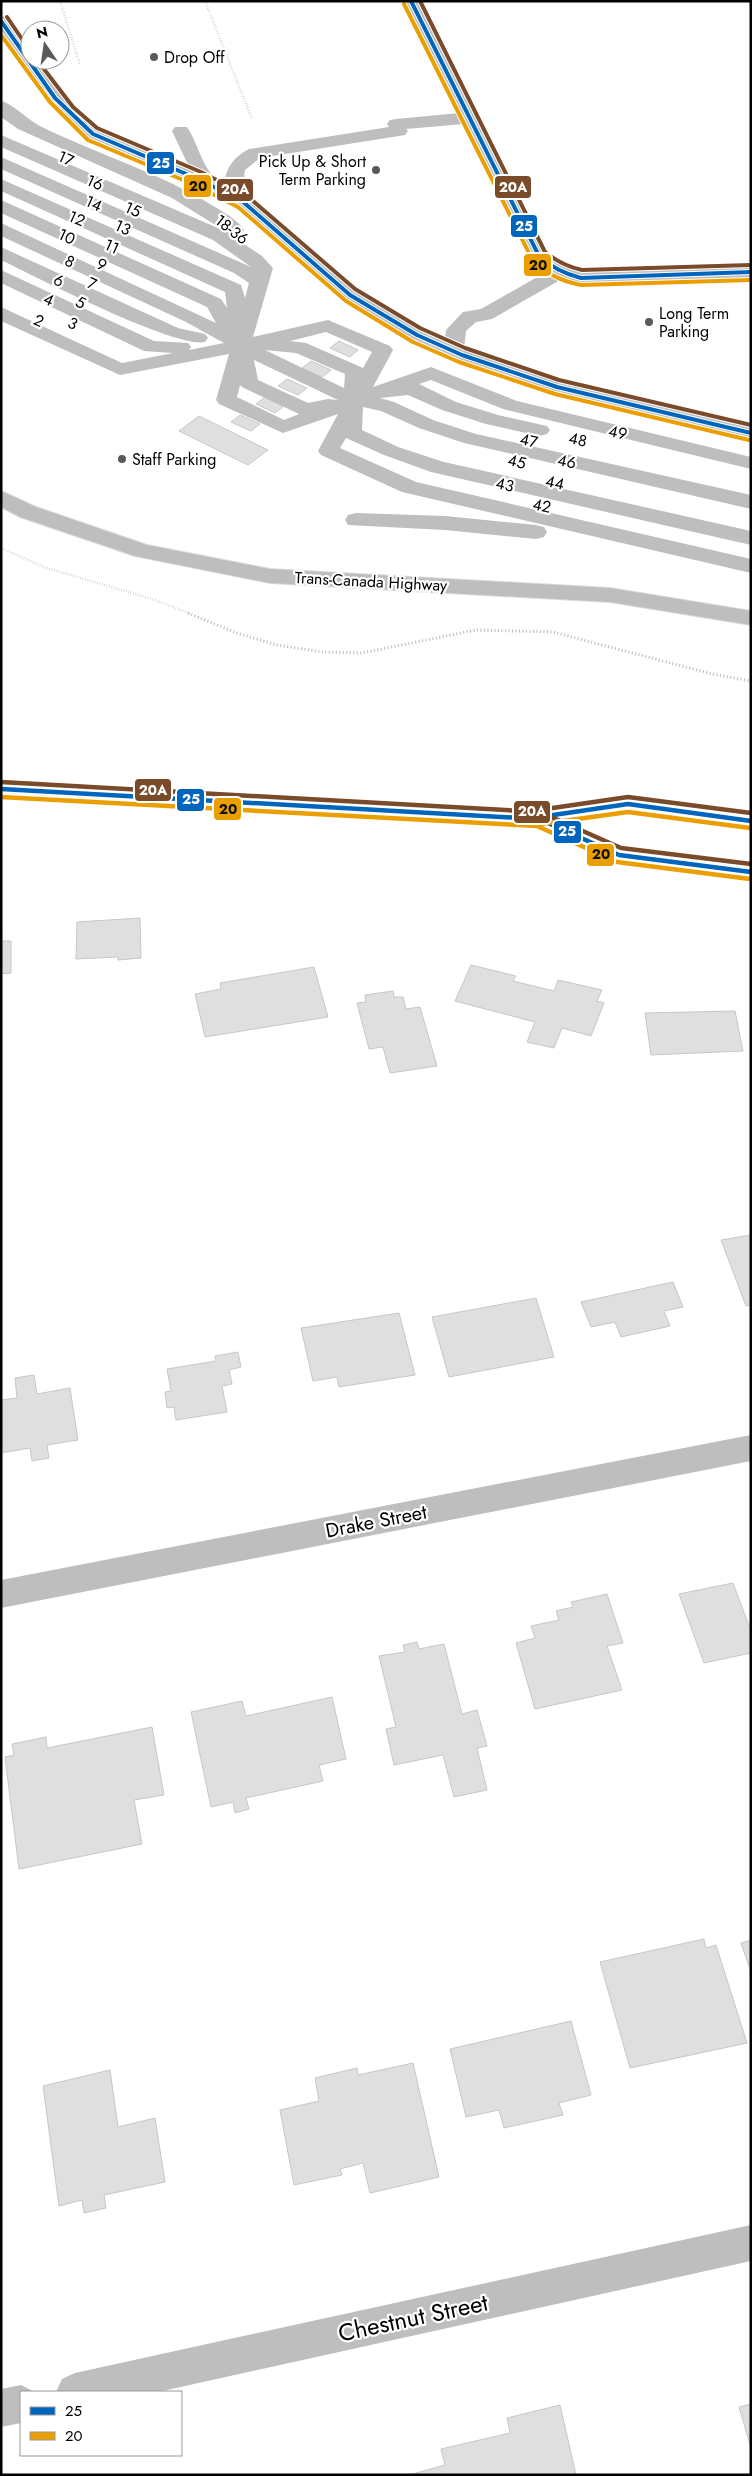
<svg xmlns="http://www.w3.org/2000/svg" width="752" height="2476" viewBox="0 0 752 2476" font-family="Jost,sans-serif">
<rect width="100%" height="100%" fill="#fff"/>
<!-- building -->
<g fill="#dfdfdf" stroke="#c7c7c7">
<polygon points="339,341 358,350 350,357 330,348"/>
<polygon points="311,361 331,370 322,377 302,368"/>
<polygon points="287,379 307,388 298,395 278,386"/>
<polygon points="265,397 284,406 275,413 256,404"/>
<polygon points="240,415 260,424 251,431 231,422"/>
<polygon points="199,416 268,450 248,465 179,431"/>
<polygon points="1,907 2,941 11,941 11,973 1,974"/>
<polygon points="140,918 141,958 118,960 118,957 76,959 77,922"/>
<polygon points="471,965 516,976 513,981 554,991 558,980 602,990 597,1001 604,1003 591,1036 562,1028 554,1048 527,1042 535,1022 455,1001"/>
<polygon points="314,967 328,1017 205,1037 195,994 221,989 220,983"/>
<polygon points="393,991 394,997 403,997 406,1009 420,1007 437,1066 390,1073 383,1047 369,1049 357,1003 366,1002 365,995"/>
<polygon points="735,1011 743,1051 651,1055 645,1013"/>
<polygon points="751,1235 751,1305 746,1306 721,1240"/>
<polygon points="673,1282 683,1307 664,1311 670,1326 621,1337 615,1322 591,1327 581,1302"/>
<polygon points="536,1298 554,1357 449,1377 432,1317"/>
<polygon points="399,1313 415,1375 339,1387 337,1377 313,1381 301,1328"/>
<polygon points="238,1352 241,1367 229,1370 232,1384 222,1386 227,1412 176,1420 174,1407 167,1408 165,1392 171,1391 167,1369 216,1361 215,1356"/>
<polygon points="34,1375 37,1394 70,1388 78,1440 47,1445 49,1458 32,1461 30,1448 1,1453 1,1400 17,1398 15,1378"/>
<polygon points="733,1583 751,1631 751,1653 704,1663 679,1594"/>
<polygon points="607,1594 623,1643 607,1646 622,1690 535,1709 516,1643 535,1638 531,1626 559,1620 556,1611 573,1607 571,1602"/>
<polygon points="417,1642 419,1649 444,1644 462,1714 477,1710 487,1746 477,1748 487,1790 454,1797 443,1755 394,1765 386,1729 396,1727 379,1656 405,1652 403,1645"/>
<polygon points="332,1697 346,1759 319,1765 323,1781 246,1798 249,1809 235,1813 233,1802 211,1807 191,1712 242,1701 246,1716"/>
<polygon points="152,1727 164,1795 134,1800 142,1844 19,1869 5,1757 14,1755 12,1744 46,1737 47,1748"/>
<polygon points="704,1939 706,1948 716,1945 747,2043 630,2068 600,1962"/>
<polygon points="751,1940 751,1972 741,1943"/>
<polygon points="571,2021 591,2095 559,2103 563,2115 504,2128 499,2110 466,2117 450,2049"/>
<polygon points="413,2063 439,2177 370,2193 363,2163 340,2169 342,2175 294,2185 280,2110 319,2101 315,2078 357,2068 358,2075"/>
<polygon points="110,2070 118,2127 155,2118 165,2182 104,2195 106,2208 84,2213 82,2200 59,2206 43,2086"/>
<polygon points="751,2404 751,2448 739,2407"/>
<polygon points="560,2405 576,2475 409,2475 445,2465 441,2449 510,2433 507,2418"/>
</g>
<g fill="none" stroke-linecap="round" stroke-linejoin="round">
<!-- primary casing -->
<g stroke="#dbdbdb" stroke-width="2">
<polygon id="primary" points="1,781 539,811 628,796 751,813 751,829 628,812 568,822 623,847 751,863 751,881 619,864 536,827 1,797"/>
</g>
<!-- trunk casing -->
<g stroke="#dbdbdb" stroke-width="2">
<polygon id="trunk" points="1,491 36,507 147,545 270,569 610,588 751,611 751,625 610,602 270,583 135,556 20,517 1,507"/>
</g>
<!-- path-far1 -->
<g stroke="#b9b9b9" stroke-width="2.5" stroke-dasharray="0.5 2" stroke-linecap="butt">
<polyline points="60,1 80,65"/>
<polyline points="205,1 252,119"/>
<polyline points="1,548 44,567 155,600 191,614"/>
</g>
<!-- path -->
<polyline stroke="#b9b9b9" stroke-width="3" stroke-dasharray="1 2.5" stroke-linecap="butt" points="188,613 237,633 277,645 323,652 362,653 476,630 553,632 712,674 751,681"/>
<!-- service -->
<g fill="#bebebe" fill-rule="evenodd">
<path d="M403,1H420L547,253L560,264L581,272L751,266V278L581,284L562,279L492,319L476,322L466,331L464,349L564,383L751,427V439L598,404L502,377L447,357L367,315L321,281L235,205L191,182L97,143L74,128L37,86L1,34V16L7,17L30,51V60H36L74,108L99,130L190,169L172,131L175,127H187C200,146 202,173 224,184C226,167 234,157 249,149L389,127L387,124L390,120L396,119L459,113ZM464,124L529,256L546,272L481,309L463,312L446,330L445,340C401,321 360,295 323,263C297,240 273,211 242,193L245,170L260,158L399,136L405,135L408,131L406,129Z"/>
<path d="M1,101C12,103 29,121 42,127C99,155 161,173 215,207C225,213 238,220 244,230L242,234L230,235L262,256L273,268L253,337L328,320L390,346L393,350L373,387L431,367L517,401L751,457V469L503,409L431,380L419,384L456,402L498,415L547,426L550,430L547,434L540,436L486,424L442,410L408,395L380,398L394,402L433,420L476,434L751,495V509L464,443L419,428L381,411L363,407L362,430L398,447L444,462L751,531V545L431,472L384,455L346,438L340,448L416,482L751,559V573L402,492L321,455L318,451L338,414L283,433L219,404L216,400L229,354L120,375L1,321V307L122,363L173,353L144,351L1,283V270L154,341L188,343L191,347L189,350L224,343L186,322L1,236V223L216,323L207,307L1,213V200L221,299L227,308L225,292L1,191V179L241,285L245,298L249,283L234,273L1,169V157L251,267L213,240L1,147V135L225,231L172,198L18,129L1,117ZM326,332L372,352L363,368L306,343L290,341ZM265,350L296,353L345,374L344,388ZM254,360L338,400L328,399L308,403L258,380ZM240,385L242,387L299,414L284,420L237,397Z"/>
<path d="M1,247L178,328L205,334L208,338L205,342C176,349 36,277 1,260Z"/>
<polygon points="356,513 445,516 536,525 544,527 547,532 544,537 536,539 445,530 348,525 345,520 348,515"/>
</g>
<!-- minor -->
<g fill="#bebebe" fill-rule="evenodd">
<polygon points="751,1435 751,1461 1,1608 1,1580"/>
<polygon points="751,2225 751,2261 158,2392 56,2392 62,2379 75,2373"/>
<polygon points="21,2385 35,2392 21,2392 21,2423 1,2427 1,2389"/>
</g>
<!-- primary -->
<use href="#primary" fill="#bebebe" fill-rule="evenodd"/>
<!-- trunk -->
<use href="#trunk" fill="#bebebe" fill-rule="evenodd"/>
<!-- bus-1-far1 casing -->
<g stroke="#fff" stroke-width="6">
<g id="bus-1-far1">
<path d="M411,1L539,256C551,267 565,274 581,278L751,272"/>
<polyline points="1,21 55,98 93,134 198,179 242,201 350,295 417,335 462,355 557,387 751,433"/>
</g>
</g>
<!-- bus-1 casing -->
<g stroke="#fff" stroke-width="8">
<g id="bus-1">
<polyline points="1,789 539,819 619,855 751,872"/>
<polyline points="533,818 628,804 751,821"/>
</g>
</g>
<!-- bus-2-far1 casing -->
<g stroke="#fff" stroke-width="6">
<g id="bus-2-far1">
<path d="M404,4L532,259C546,274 561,281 581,285L751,280"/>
<polyline points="1,35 50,102 88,140 195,185 238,207 346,301 413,342 459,362 555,394 749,440"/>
</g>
</g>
<!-- bus-2 casing -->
<g stroke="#fff" stroke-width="8">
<g id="bus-2">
<polyline points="1,797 537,826 617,862 750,879"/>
<polyline points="534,825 628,812 750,828"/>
</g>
</g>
<!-- bus-3-far1 casing -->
<g stroke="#fff" stroke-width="6">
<g id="bus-3-far1">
<path d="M420,1L545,252C556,261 568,267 582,270L751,265"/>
<polyline points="7,17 30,51"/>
<polyline points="37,60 73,107 97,128 201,172 246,195 355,289 420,328 465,348 559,380 751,425"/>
</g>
</g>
<!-- bus-3 casing -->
<g stroke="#fff" stroke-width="8">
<g id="bus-3">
<polyline points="1,782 540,812 621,848 751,864"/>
<polyline points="532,811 628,797 751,813"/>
</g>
</g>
<!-- bus-1-far1 -->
<use href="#bus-1-far1" stroke="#0065bd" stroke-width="4"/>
<!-- bus-1 -->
<use href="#bus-1" stroke="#0065bd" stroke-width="4.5"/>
<!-- bus-2-far1 -->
<use href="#bus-2-far1" stroke="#eb9e00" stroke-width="4"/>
<!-- bus-2 -->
<use href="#bus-2" stroke="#eb9e00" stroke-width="4.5"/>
<!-- bus-3-far1 -->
<use href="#bus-3-far1" stroke="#7a4b2a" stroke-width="4"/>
<!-- bus-3 -->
<use href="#bus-3" stroke="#7a4b2a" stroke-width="4.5"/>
</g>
<!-- markers -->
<g fill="#595959" stroke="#fff" stroke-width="2">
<circle cx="154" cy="57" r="5"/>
<circle cx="376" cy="170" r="5"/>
<circle cx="649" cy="322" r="5"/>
<circle cx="122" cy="459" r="5"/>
</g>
<g text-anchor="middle" stroke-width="4.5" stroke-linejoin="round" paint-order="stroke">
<!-- far-poi labels -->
<g font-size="16" fill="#000" stroke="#fff" text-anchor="start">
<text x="164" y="63">Drop Off</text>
<text x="366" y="167" text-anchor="end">Pick Up &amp; Short<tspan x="366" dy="18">Term Parking</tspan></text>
<text x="659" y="319">Long Term<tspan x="659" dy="18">Parking</tspan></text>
<text x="132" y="465">Staff Parking</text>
</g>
<!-- far-street labels -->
<g font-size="16" fill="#000" stroke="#fff">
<text transform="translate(66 158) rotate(24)" y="6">17</text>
<text transform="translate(95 182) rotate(24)" y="6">16</text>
<text transform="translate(94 203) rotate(24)" y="6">14</text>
<text transform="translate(133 209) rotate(24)" y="6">15</text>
<text transform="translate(77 218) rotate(24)" y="6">12</text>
<text transform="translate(123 227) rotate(24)" y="6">13</text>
<text transform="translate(232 229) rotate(38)" y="6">18-36</text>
<text transform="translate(67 236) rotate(25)" y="6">10</text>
<text transform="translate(112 246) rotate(24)" y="6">11</text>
<text transform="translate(70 261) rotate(25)" y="6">8</text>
<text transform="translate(102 264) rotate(25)" y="6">9</text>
<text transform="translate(59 280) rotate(25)" y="6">6</text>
<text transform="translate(92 283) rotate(25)" y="6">7</text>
<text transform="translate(49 299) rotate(25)" y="6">4</text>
<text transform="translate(81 302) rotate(25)" y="6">5</text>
<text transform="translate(39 320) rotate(26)" y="6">2</text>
<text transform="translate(73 323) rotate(25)" y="6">3</text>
<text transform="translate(618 432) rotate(13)" y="6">49</text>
<text transform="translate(578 439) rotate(13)" y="6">48</text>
<text transform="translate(529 440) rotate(13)" y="6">47</text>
<text transform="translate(517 461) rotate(13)" y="6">45</text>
<text transform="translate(567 461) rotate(13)" y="6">46</text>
<text transform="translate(555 482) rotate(13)" y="6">44</text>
<text transform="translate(505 484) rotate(13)" y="6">43</text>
<text transform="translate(542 505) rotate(12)" y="6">42</text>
<text transform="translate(371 581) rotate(3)" y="6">Trans-Canada Highway</text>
</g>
<!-- street labels -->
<g font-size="20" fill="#000" stroke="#fff">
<text transform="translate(376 1521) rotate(-11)" y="7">Drake Street</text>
</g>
<!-- near-street labels -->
<g font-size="24" fill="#000" stroke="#fff">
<text transform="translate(413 2318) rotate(-12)" y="8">Chestnut Street</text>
</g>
</g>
<g stroke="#fff" stroke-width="2">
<rect x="146" y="151" width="29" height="24" rx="5" fill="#0065bd"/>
<rect x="183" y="174" width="29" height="24" rx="5" fill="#eb9e00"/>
<rect x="494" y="175" width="38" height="24" rx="5" fill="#7a4b2a"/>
<rect x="216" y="178" width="38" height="24" rx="5" fill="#7a4b2a"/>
<rect x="510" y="214" width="28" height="24" rx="5" fill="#0065bd"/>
<rect x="523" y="253" width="29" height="24" rx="5" fill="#eb9e00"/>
<rect x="134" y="778" width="38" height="24" rx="5" fill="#7a4b2a"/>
<rect x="176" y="788" width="29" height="24" rx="5" fill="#0065bd"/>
<rect x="213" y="797" width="29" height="24" rx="5" fill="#eb9e00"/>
<rect x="513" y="800" width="38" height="24" rx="5" fill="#7a4b2a"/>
<rect x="553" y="820" width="29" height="24" rx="5" fill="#0065bd"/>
<rect x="586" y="843" width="29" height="24" rx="5" fill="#eb9e00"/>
</g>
<g font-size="14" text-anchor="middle" font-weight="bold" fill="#fff">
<text x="161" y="168">25</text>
<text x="513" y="192">20A</text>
<text x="235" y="194">20A</text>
<text x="524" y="231">25</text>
<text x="153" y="795">20A</text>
<text x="191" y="804">25</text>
<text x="532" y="816">20A</text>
<text x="567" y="836">25</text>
</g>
<g font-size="14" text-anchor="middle" font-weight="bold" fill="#111">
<text x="198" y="191">20</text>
<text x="538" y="270">20</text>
<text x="228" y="814">20</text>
<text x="601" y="859">20</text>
</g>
<!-- border -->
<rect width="752" height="2476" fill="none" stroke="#000000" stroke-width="5"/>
<!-- legend -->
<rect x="20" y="2391" width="162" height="65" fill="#ffffff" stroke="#999999"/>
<rect x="30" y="2407" width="25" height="8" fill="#0065bd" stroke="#999999"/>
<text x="65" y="2416" font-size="15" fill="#000000">25</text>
<rect x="30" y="2432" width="25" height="8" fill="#eb9e00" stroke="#999999"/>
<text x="65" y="2441" font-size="15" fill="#000000">20</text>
<!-- north arrow -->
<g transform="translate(45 45) rotate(347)"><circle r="24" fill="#ffffff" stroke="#999999"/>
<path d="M0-4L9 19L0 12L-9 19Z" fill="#595959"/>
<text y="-8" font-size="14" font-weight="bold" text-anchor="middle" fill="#000000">N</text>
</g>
</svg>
